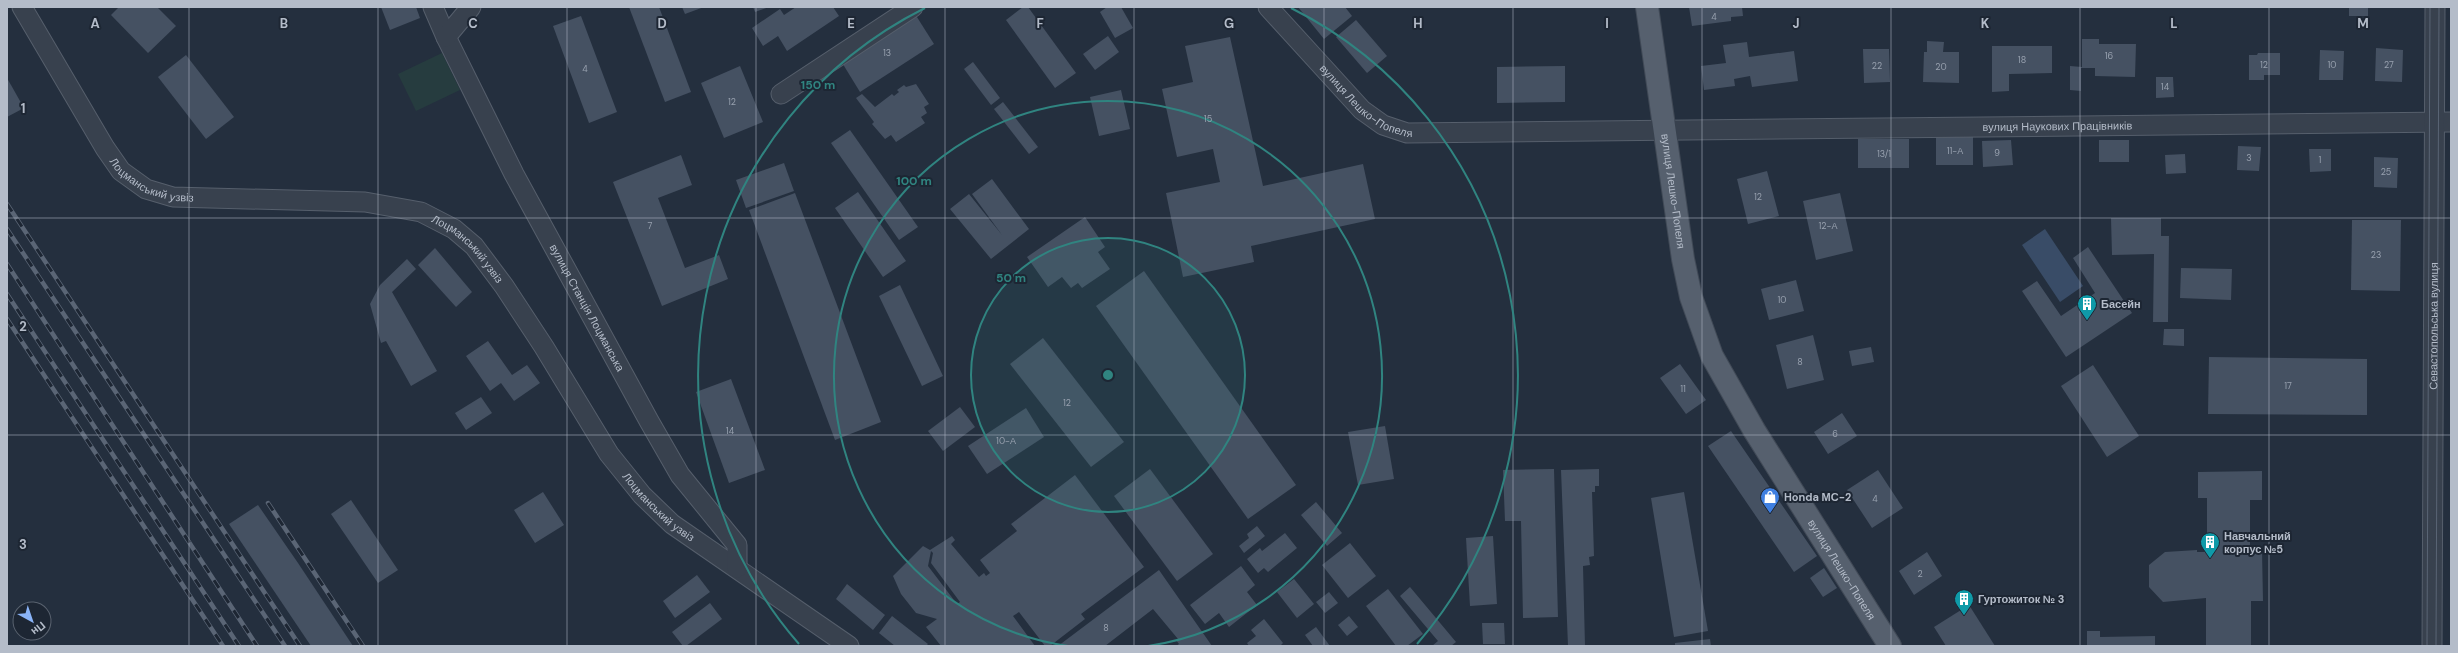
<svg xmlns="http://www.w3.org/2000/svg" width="2458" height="653" viewBox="0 0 2458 653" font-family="'DM Sans',sans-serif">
<rect width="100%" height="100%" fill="#242f3e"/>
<!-- green -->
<polygon fill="#263c3f" points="442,53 460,90 416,111 398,74"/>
<!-- water -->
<polygon fill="#394c67" points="2045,229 2083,286 2060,302 2022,245"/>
<!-- building -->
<g fill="#455162" fill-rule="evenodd">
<polygon points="119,7 157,7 176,26 148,53 111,15"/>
<polygon points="381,7 416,7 420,18 390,30"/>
<polygon points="629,7 659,7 691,92 665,102"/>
<polygon points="682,7 704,7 685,14"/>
<polygon points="753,7 769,7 755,12"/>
<polygon points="796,7 833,7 839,16 787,51 778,36 763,46 752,28 780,9 784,15"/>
<polygon points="1023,7 1028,7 1076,73 1055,88 1006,20"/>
<polygon points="1107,7 1121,7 1133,28 1115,38 1100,12"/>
<polygon points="1298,7 1345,7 1352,16 1324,39"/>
<polygon points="1689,7 1742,7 1743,16 1731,17 1731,21 1692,26"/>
<rect x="2349" y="7" width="19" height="9"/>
<polygon points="915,14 934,44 860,92 841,61"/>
<polygon points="581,16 617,112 589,123 553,26"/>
<polygon points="1356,20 1387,56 1367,73 1336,37"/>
<polygon points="1108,36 1119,52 1095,70 1083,54"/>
<polygon points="1230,37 1263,186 1363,164 1375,219 1251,246 1254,262 1183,277 1166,193 1220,182 1213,149 1177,157 1162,89 1193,82 1185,46"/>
<polygon points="2082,39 2099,39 2099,44 2136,44 2135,77 2095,76 2095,68 2081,68 2081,91 2070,90 2070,66 2082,67"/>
<polygon points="1927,41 1944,42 1943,52 1959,52 1959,83 1923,82 1924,52 1927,52"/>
<polygon points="1747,42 1749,57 1794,51 1798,81 1752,87 1750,76 1734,79 1735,86 1704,90 1701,66 1726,63 1723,45"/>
<polygon points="1992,46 2052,46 2052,73 2009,74 2009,91 1992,92"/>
<polygon points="2376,48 2403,50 2402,82 2375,81"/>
<polygon points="1863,49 1889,49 1890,82 1864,83"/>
<polygon points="2320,50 2344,51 2343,80 2319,80"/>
<polygon points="2258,53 2280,53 2280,75 2264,75 2264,80 2249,80 2249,55 2257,55"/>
<polygon points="186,55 234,117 206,139 158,77"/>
<polygon points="973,62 1000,98 991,105 964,69"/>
<polygon points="740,66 763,122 724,138 701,83"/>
<polygon points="1565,66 1565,102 1497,103 1497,67"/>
<polygon points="2156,77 2173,77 2174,97 2156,98"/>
<polygon points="7,78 24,108 7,117"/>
<polygon points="916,84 929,104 924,107 927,113 921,117 925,123 896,142 891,135 885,139 872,124 874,122 856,98 862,94 875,107 892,94 894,96 899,92 897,90 904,85 906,87"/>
<polygon points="1121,90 1130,129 1099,136 1090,97"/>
<polygon points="1003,102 1038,147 1029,154 994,109"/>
<polygon points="850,130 918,227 899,240 831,143"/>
<rect x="1936" y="137" width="37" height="28"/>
<rect x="1858" y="139" width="51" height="29"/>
<polygon points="2011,140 2013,165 1983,167 1982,141"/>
<rect x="2099" y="140" width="30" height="22"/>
<polygon points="2238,146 2261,147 2259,171 2237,170"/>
<polygon points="2309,149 2331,149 2331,171 2310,172"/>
<polygon points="2185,154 2186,173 2166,174 2165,155"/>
<polygon points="681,155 692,185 658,198 685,268 719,255 728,279 662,306 613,182"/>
<polygon points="2374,157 2398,158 2397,188 2374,187"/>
<polygon points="784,163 794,191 746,208 736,180"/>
<polygon points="1767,171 1779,216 1748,224 1737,179"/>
<polygon points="992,179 1029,229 991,259 950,209 969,194 1002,235 972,194"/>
<polygon points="858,192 906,261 883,277 835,208"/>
<polygon points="795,193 881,422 835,440 749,210"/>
<polygon points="1840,193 1853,251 1816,260 1803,201"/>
<polygon points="1085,217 1105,247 1098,252 1110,269 1082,288 1078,283 1071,288 1062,277 1048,287 1027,257"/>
<polygon points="2111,218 2161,218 2161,236 2169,236 2168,322 2153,322 2154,254 2112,255"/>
<polygon points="2352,220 2401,220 2400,291 2351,290"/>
<polygon points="2088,247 2132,313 2066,357 2022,291 2037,281 2061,316 2095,293 2073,258"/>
<polygon points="435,248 472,292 456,307 418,265"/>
<polygon points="407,259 416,269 392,292 437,371 411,386 386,341 381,343 370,304 380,285"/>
<polygon points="2181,268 2232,269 2231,300 2180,298"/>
<polygon points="1144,271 1296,485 1248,519 1096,306"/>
<polygon points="1796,280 1804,311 1769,320 1761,289"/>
<polygon points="900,285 943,376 922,386 879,296"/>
<polygon points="2164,329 2184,329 2184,346 2163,345"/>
<polygon points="1813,335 1824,380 1787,389 1776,345"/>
<polygon points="1043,338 1124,442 1091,467 1010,364"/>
<polygon points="488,341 512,375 527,365 540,383 514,401 501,383 490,391 466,356"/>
<polygon points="1871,347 1874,362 1852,366 1849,351"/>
<polygon points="2209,357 2367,359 2367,415 2208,414"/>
<polygon points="1680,364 1706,400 1686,414 1660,378"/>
<polygon points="2093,365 2139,436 2107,457 2061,386"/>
<polygon points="731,379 765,470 729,483 696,392"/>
<polygon points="481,397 492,413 466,430 455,413"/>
<polygon points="960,407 975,427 943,451 928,431"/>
<polygon points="1026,408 1044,437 987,474 968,446"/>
<polygon points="1842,413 1857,436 1828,454 1814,432"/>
<polygon points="1385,426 1394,479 1358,485 1348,432"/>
<polygon points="1731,431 1817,556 1794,572 1708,446"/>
<polygon points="1150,469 1213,554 1177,581 1114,496"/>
<polygon points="1554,469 1558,617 1523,618 1521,521 1505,521 1503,470"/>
<polygon points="1599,469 1599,486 1595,486 1595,492 1592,492 1594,556 1589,557 1590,565 1583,566 1585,646 1568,646 1561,470"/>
<polygon points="1878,470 1903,508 1872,528 1847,490"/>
<polygon points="2262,471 2262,500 2250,500 2250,550 2262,550 2263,601 2251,601 2251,646 2206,646 2206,598 2163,602 2149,587 2149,565 2165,552 2197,550 2197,552 2207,552 2207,498 2198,498 2198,472"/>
<path d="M1075,475L1144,567L1081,614L1085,619L1050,646H1045L1019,612L1013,616L1035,646H941L926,627L937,619L916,613L901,594L893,576L923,546L930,550L952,536L955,540L951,544L979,577L984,573L986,576L990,573L980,560L1017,531L1011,524ZM931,551L933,553L931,563L960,602L957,604L928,566Z"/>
<polygon points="543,492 564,525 535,543 514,510"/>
<polygon points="1684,492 1708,631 1674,637 1651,498"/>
<polygon points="351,500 398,570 378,583 331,514"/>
<polygon points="1316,502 1342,533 1327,546 1301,515"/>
<polygon points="258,505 298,563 353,646 311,646 229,524"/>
<polygon points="1257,526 1265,536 1244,553 1239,546 1249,538 1247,534"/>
<polygon points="1285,533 1297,548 1268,572 1264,568 1258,573 1247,559 1260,548 1262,551"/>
<polygon points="1493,536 1497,604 1470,606 1466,538"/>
<polygon points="1350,543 1376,576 1348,598 1322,565"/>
<polygon points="1927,552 1942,576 1914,595 1899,571"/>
<polygon points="1241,566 1255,585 1247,592 1257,605 1229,627 1219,613 1205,624 1190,605"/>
<polygon points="1824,568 1837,588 1823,597 1810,578"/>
<polygon points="1159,570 1212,646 1176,646 1179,644 1176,640 1178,639 1153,609 1105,646 1058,646"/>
<polygon points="697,575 710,592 675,618 663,601"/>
<polygon points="1294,579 1314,604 1297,618 1277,592"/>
<polygon points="847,584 885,615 873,630 836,599"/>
<polygon points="1410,587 1456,642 1451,646 1432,646 1438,641 1400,596"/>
<polygon points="1388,589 1423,634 1407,646 1396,646 1366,606"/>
<polygon points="1329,592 1338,603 1325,613 1316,602"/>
<polygon points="710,603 722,619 686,646 683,646 672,632"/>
<polygon points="1969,605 1995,646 1946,646 1934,627"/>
<polygon points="892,616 928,644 926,646 895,646 879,633"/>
<polygon points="1349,616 1358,627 1347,636 1338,625"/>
<polygon points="1264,619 1283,643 1280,646 1249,646 1247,643 1256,636 1251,630"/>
<polygon points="1482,623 1504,623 1505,644 1483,644"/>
<polygon points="1316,627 1330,646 1313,646 1305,635"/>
<polygon points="2087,631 2100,631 2100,637 2155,636 2155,646 2087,646"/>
<polygon points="1710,639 1711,646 1675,646 1675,643"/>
</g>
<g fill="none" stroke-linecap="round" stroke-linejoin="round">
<!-- minor casing -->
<g stroke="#565f6c" stroke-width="21">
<g id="minor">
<path id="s1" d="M22,7L105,148L121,171L146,189L173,197L365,202L421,212L454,229L474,246L504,286L544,347L609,454L642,495L672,524L849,646"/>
<path id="s2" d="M433,7L446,37L514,174L649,421L680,475L737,545V568"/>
<path id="s3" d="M1268,7L1362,110L1383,125L1407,133L2451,122"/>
<polyline points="446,37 471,7"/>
<polyline points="781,94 913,7"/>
<path id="s4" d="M2432,646L2435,7"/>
</g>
</g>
<!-- major casing -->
<g stroke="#414a57" stroke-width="24">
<g id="major">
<path id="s5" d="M1647,7L1683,259L1691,297L1712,356L1754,430L1890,646"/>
</g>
</g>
<!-- minor -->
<use href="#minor" stroke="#38414e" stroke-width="19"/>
<!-- major -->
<use href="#major" stroke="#56606e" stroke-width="22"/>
<!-- tram -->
<g stroke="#5a6575" stroke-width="1">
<polyline points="2427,646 2430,7"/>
<polyline points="2436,646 2439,7"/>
</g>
<!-- rail casing -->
<g stroke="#5a6575" stroke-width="4.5">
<g id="rail">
<polyline points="7,204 300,646"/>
<polyline points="7,229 285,646"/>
<polyline points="7,264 257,646"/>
<polyline points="7,294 239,646"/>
<polyline points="7,319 223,646"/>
<polyline points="268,503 363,646"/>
</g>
</g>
<!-- rail -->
<use href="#rail" stroke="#1d2633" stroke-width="3" stroke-dasharray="9" stroke-linecap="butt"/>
</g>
<!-- grid -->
<path fill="none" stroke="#b4bcc9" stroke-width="1" stroke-opacity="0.55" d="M189,7V646M378,7V646M567,7V646M756,7V646M945,7V646M1134,7V646M1324,7V646M1513,7V646M1702,7V646M1891,7V646M2080,7V646M2269,7V646M7,218H2451M7,435H2451"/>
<!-- distance rings -->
<circle cx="1108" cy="375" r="137" fill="#308480" fill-opacity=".12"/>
<g fill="none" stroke="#308480" stroke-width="2">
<circle cx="1108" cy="375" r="137"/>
<path d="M1068 646A274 274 0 1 1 1148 646"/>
<path d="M799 644A410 410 0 0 1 925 8M1291 8A410 410 0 0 1 1417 644"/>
</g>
<!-- icons -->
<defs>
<g id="building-pin" transform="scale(1)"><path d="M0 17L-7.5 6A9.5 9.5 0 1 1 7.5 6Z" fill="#0f9aa8" stroke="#1d2633"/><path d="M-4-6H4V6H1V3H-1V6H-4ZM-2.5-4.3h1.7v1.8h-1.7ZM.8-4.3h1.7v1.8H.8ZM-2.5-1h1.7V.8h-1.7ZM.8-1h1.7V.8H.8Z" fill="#fff"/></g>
<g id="shop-pin" transform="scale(1)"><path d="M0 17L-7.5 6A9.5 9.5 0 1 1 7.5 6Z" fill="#3f7fe0" stroke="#1d2633"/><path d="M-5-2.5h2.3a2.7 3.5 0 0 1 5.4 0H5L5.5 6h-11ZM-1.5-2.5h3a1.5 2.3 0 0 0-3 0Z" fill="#fff"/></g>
</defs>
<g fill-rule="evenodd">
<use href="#building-pin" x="2087" y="304"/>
<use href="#shop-pin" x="1770" y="497"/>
<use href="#building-pin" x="2210" y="542"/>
<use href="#building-pin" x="1964" y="599"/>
</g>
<g text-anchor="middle" stroke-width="4" stroke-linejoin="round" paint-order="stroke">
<!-- number labels -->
<g font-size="9" fill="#98a1af">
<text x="1714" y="20">4</text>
<text x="887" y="56">13</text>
<text x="2109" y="59">16</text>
<text x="2022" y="63">18</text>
<text x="2264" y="68">12</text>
<text x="2332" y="68">10</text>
<text x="2389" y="68">27</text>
<text x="1877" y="69">22</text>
<text x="1941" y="70">20</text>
<text x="585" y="72">4</text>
<text x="2165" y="90">14</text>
<text x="732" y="105">12</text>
<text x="1208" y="122">15</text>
<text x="1955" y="154">11-А</text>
<text x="1997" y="156">9</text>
<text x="1884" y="157">13/1</text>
<text x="2249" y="161">3</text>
<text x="2320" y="163">1</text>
<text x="2386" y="175">25</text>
<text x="1758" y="200">12</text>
<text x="650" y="229">7</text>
<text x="1828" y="229">12-А</text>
<text x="2376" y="258">23</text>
<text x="1782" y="303">10</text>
<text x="1800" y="365">8</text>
<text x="2288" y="389">17</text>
<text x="1683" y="392">11</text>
<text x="1067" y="406">12</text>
<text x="730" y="434">14</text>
<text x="1835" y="437">6</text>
<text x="1006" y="444">10-А</text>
<text x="1875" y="502">4</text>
<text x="1920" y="577">2</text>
<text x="1106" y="631">8</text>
</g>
<!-- street labels -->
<g font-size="11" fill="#b4bcc9" stroke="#1d2633">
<text dy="4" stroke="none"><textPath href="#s3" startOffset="138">вулиця Лешко-Попеля</textPath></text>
<text dy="4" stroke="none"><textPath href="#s3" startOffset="841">вулиця Наукових Працівників</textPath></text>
<text dy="4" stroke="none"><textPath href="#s1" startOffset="224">Лоцманський узвіз</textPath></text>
<text dy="4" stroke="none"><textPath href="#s5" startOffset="186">вулиця Лешко-Попеля</textPath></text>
<text dy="4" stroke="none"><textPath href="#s1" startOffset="560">Лоцманський узвіз</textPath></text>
<text dy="4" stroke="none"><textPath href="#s2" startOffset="338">вулиця Станція Лоцманська</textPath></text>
<text dy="4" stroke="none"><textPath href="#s4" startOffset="320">Севастопольська вулиця</textPath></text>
<text dy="4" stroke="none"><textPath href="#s1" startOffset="884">Лоцманський узвіз</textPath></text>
<text dy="4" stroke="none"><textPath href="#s5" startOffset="606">вулиця Лешко-Попеля</textPath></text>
</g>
<!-- poi labels -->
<g font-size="11" font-weight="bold" fill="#b4bcc9" stroke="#1d2633" text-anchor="start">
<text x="2101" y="308">Басейн</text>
<text x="1784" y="501">Honda МС-2</text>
<text x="2224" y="540">Навчальний<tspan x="2224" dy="13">корпус №5</tspan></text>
<text x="1978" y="603">Гуртожиток № 3</text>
</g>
</g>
<g font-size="13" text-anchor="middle" font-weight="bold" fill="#b4bcc9" stroke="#1d2633" stroke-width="4" stroke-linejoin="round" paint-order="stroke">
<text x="95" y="28">A</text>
<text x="284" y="28">B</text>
<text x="473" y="28">C</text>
<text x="662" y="28">D</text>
<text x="851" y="28">E</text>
<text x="1040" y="28">F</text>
<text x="1229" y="28">G</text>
<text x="1418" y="28">H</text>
<text x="1607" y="28">I</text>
<text x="1796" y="28">J</text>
<text x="1985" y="28">K</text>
<text x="2174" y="28">L</text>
<text x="2363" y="28">M</text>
<text x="23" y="113">1</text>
<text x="23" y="331">2</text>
<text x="23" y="549">3</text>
</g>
<circle cx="1108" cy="375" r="6" fill="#308480" stroke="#1d2633" stroke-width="2"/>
<g font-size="12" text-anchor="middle" font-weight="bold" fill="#308480" stroke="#1d2633" stroke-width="4" stroke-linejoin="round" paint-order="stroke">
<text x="818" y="89">150 m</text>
<text x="914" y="185">100 m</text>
<text x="1011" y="282">50 m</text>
</g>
<!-- border -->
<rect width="2458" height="653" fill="none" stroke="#b4bcc9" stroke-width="16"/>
<!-- north arrow -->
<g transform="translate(32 621) rotate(140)"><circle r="19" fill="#1d2633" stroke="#59626f"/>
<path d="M0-3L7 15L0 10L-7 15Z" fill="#8ab4f8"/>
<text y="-6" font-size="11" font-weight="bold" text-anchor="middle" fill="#b4bcc9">Пн</text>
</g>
</svg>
